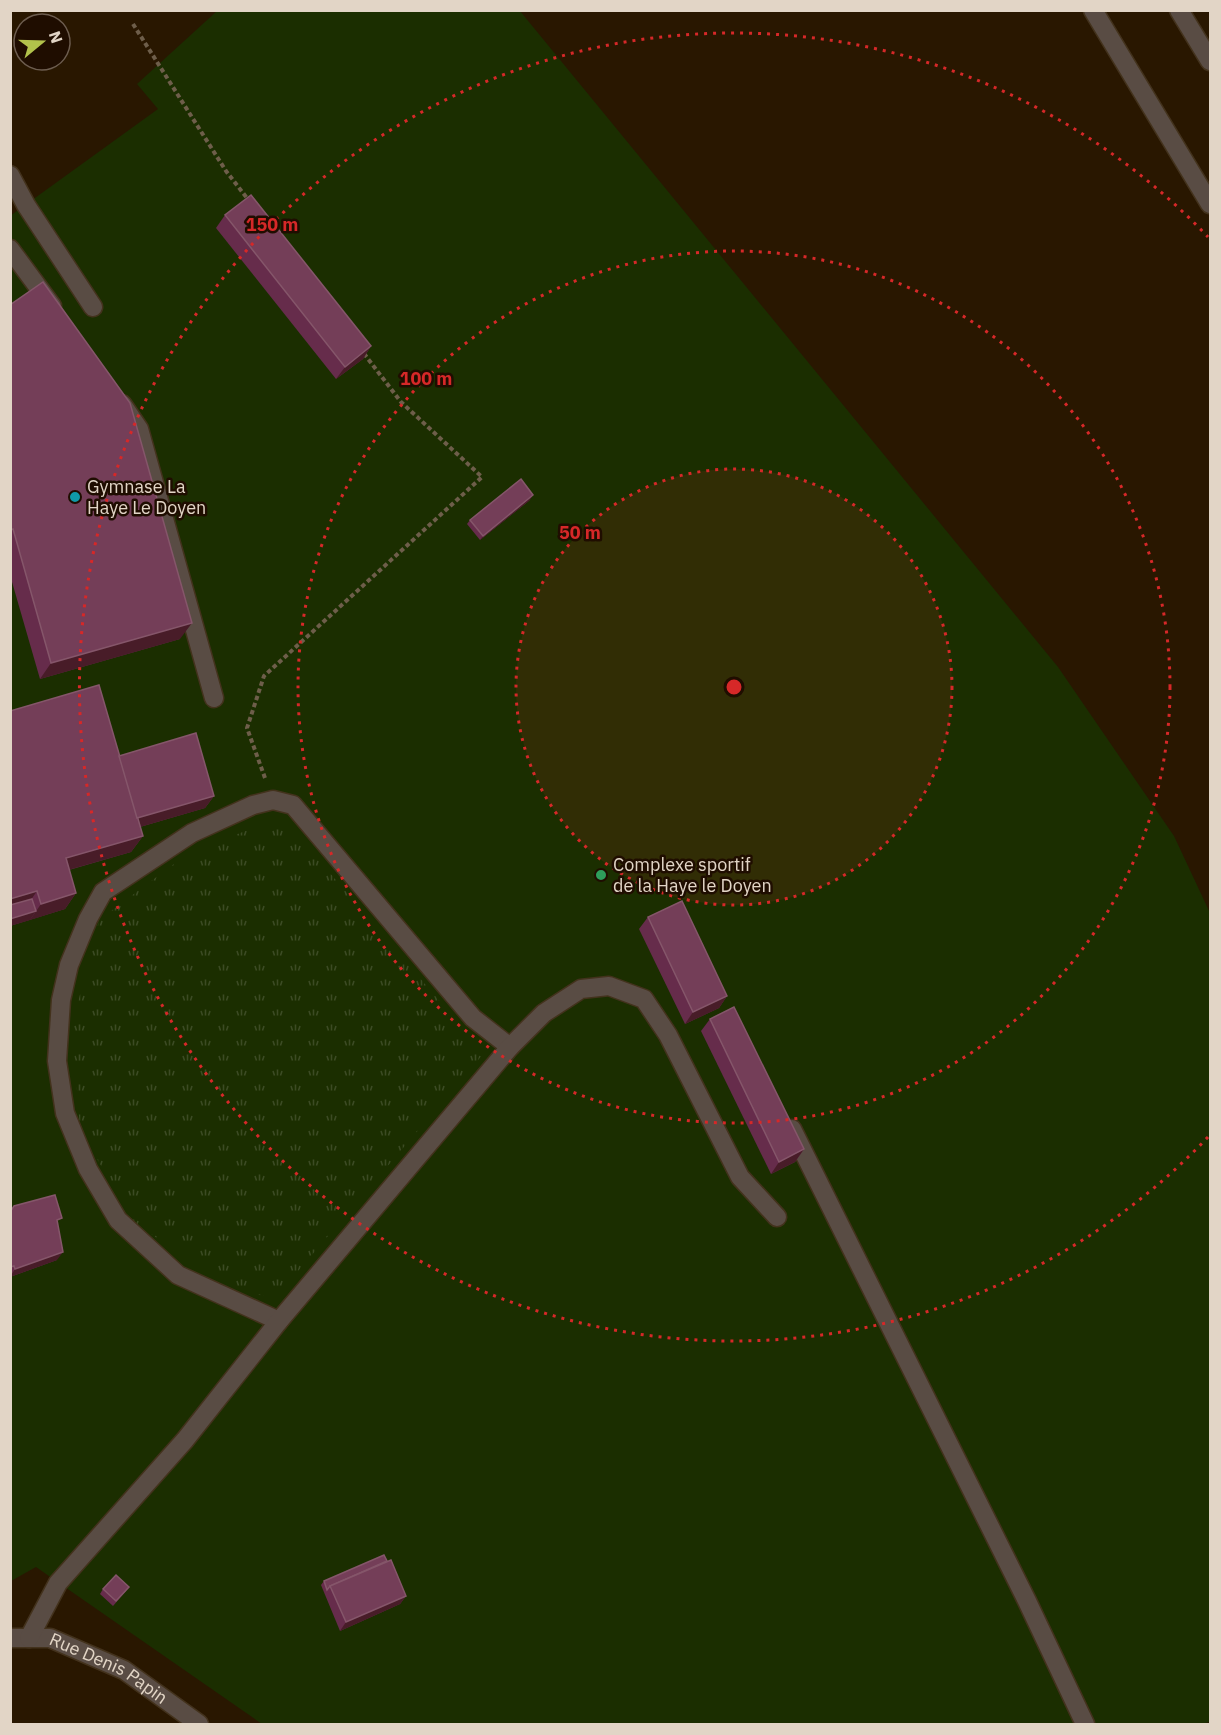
<svg xmlns="http://www.w3.org/2000/svg" width="1221" height="1735" viewBox="0 0 1221 1735" font-family="'IBM Plex Sans',sans-serif">
<defs>
<pattern id="park-tufts" width="24" height="20" patternUnits="userSpaceOnUse" patternTransform="scale(1.5)"><rect width="24" height="20" fill="#1b2e00"/><path d="M3 7l-1-3M5 7V3M7 7l1-3M15 17l-1-3M17 17v-4M19 17l1-3" fill="none" stroke="#3c4b24"/></pattern>
</defs>
<rect width="100%" height="100%" fill="#291700"/>
<!-- grass -->
<polygon fill="#1b2e00" points="217,11 520,11 1058,667 1174,836 1210,913 1210,1722 1200,1724 262,1724 36,1567 11,1581 10,216 158,109 137,84"/>
<!-- park -->
<polygon fill="url(#park-tufts)" points="282,817 484,1053 276,1297 230,1291 132,1220 80,1129 72,1026 99,920 190,852"/>
<g fill="none" stroke-linecap="round" stroke-linejoin="round">
<!-- minor casing -->
<g stroke="#43321c" stroke-width="21">
<g id="minor">
<polyline points="1093,10 1210,204"/>
<polyline points="1179,10 1210,61"/>
<polyline points="10,175 26,205 93,307"/>
<polyline points="10,249 52,306"/>
<polyline points="122,404 139,429 214,698"/>
<polyline points="792,1129 1027,1601 1085,1724"/>
<polyline points="279,1321 178,1275 118,1220 88,1169 65,1113 57,1061 61,1000 69,965 88,919 103,892 192,833 253,805 273,800 293,805 473,1018 510,1047"/>
<path id="s1" d="M10,1638H50L124,1670L199,1724"/>
<polyline points="29,1638 58,1583 185,1440 279,1321 510,1047 544,1013 581,989 609,986 644,999 668,1035 740,1177 777,1217"/>
</g>
</g>
<!-- path -->
<g stroke="#6e5e4a" stroke-width="4" stroke-dasharray="4.5 3" stroke-linecap="butt">
<polyline points="133,24 226,171 250,202"/>
<polyline points="265,778 247,728 264,676 482,477 401,402 362,351"/>
</g>
<!-- minor -->
<use href="#minor" stroke="#594c44" stroke-width="18"/>
</g>
<!-- wall -->
<g fill="#662c4b">
<polygon points="225,215 371,346 363,359 336,379 216,228"/>
<polygon points="10,305 180,639 40,679 10,575"/>
<polygon points="530,500 480,540 467,524 470,520"/>
<polygon points="10,711 119,756 214,796 205,808 140,827 143,836 131,852 69,870 76,893 65,909 10,926"/>
<polygon points="648,917 727,996 719,1008 685,1024 639,929"/>
<polygon points="710,1019 804,1149 795,1162 771,1174 701,1031"/>
<polygon points="10,1211 57,1224 57,1260 10,1277"/>
<polygon points="324,1581 406,1596 400,1604 340,1631 321,1585"/>
<polygon points="103,1589 126,1591 113,1606 100,1594"/>
</g>
<!-- shaded-wall -->
<g fill="#481c28">
<polygon points="371,346 363,359 336,379 345,367"/>
<polygon points="533,495 530,500 480,540 483,536"/>
<polygon points="192,623 180,639 40,679 51,663"/>
<polygon points="214,796 205,808 126,831 134,819"/>
<polygon points="143,836 131,852 54,874 66,858"/>
<polygon points="37,891 26,907 10,912 10,899"/>
<polygon points="76,893 65,909 30,920 41,904"/>
<polygon points="36,911 30,920 10,926 10,919"/>
<polygon points="727,996 719,1008 685,1024 693,1012"/>
<polygon points="804,1149 795,1162 771,1174 779,1162"/>
<polygon points="63,1252 57,1260 10,1277 15,1269"/>
<polygon points="406,1596 400,1604 340,1631 346,1622"/>
</g>
<!-- building -->
<g fill="#743e58" stroke="#85566a" stroke-width="1.5">
<polygon points="251,195 371,346 345,367 225,215"/>
<polygon points="43,282 130,403 192,623 51,663 13,529 10,530 10,305"/>
<polygon points="521,479 533,495 483,536 470,520"/>
<polygon points="99,685 143,836 66,858 76,893 41,904 37,891 10,899 10,711"/>
<polygon points="196,733 214,796 137,818 119,756"/>
<polygon points="32,899 36,911 10,919 10,905"/>
<polygon points="682,901 727,996 693,1012 648,917"/>
<polygon points="734,1007 804,1149 779,1162 710,1019"/>
<polygon points="55,1195 62,1218 57,1220 63,1252 15,1269 14,1266 10,1267 10,1212 14,1206"/>
<polygon points="384,1555 387,1561 330,1586 327,1590 324,1581"/>
<polygon points="391,1560 406,1596 346,1622 330,1586"/>
<polygon points="116,1575 129,1587 116,1601 103,1589"/>
</g>
<!-- distance rings -->
<circle cx="734" cy="687" r="218" fill="#d62828" fill-opacity=".12"/>
<g fill="none" stroke="#d62828" stroke-width="3" stroke-dasharray="3 6">
<circle cx="734" cy="687" r="218"/>
<circle cx="734" cy="687" r="436"/>
<path d="M1208 1137A654 654 0 1 1 1208 237"/>
</g>
<!-- markers -->
<circle fill="#0f9aa8" stroke="#1f0d00" stroke-width="2" cx="75" cy="497" r="6"/>
<circle fill="#2e9e5b" stroke="#1f0d00" stroke-width="2" cx="601" cy="875" r="6"/>
<g text-anchor="middle" stroke-width="5" stroke-linejoin="round" paint-order="stroke">
<!-- poi labels -->
<g font-size="18" fill="#e2d5c6" stroke="#1f0d00" text-anchor="start">
<text x="87" y="493">Gymnase La<tspan x="87" dy="21">Haye Le Doyen</tspan></text>
<text x="613" y="871">Complexe sportif<tspan x="613" dy="21">de la Haye le Doyen</tspan></text>
</g>
<!-- street labels -->
<g font-size="18" fill="#e2d5c6" stroke="#1f0d00">
<text dy="6" stroke="none"><textPath href="#s1" startOffset="106">Rue Denis Papin</textPath></text>
</g>
</g>
<circle cx="734" cy="687" r="9" fill="#d62828" stroke="#1f0d00" stroke-width="3"/>
<g font-size="18" text-anchor="middle" font-weight="bold" fill="#d62828" stroke="#1f0d00" stroke-width="5" stroke-linejoin="round" paint-order="stroke">
<text x="272" y="231">150 m</text>
<text x="426" y="385">100 m</text>
<text x="580" y="539">50 m</text>
</g>
<!-- border -->
<rect width="1221" height="1735" fill="none" stroke="#e2d5c6" stroke-width="24"/>
<!-- north arrow -->
<g transform="translate(42 42) rotate(71)"><circle r="28" fill="#1f0d00" stroke="#6d5d4f" stroke-width="1.5"/>
<path d="M0-4.5L10 22L0 15L-10 22Z" fill="#b2c24b"/>
<text y="-9" font-size="16" font-weight="bold" text-anchor="middle" fill="#e2d5c6">N</text>
</g>
</svg>
